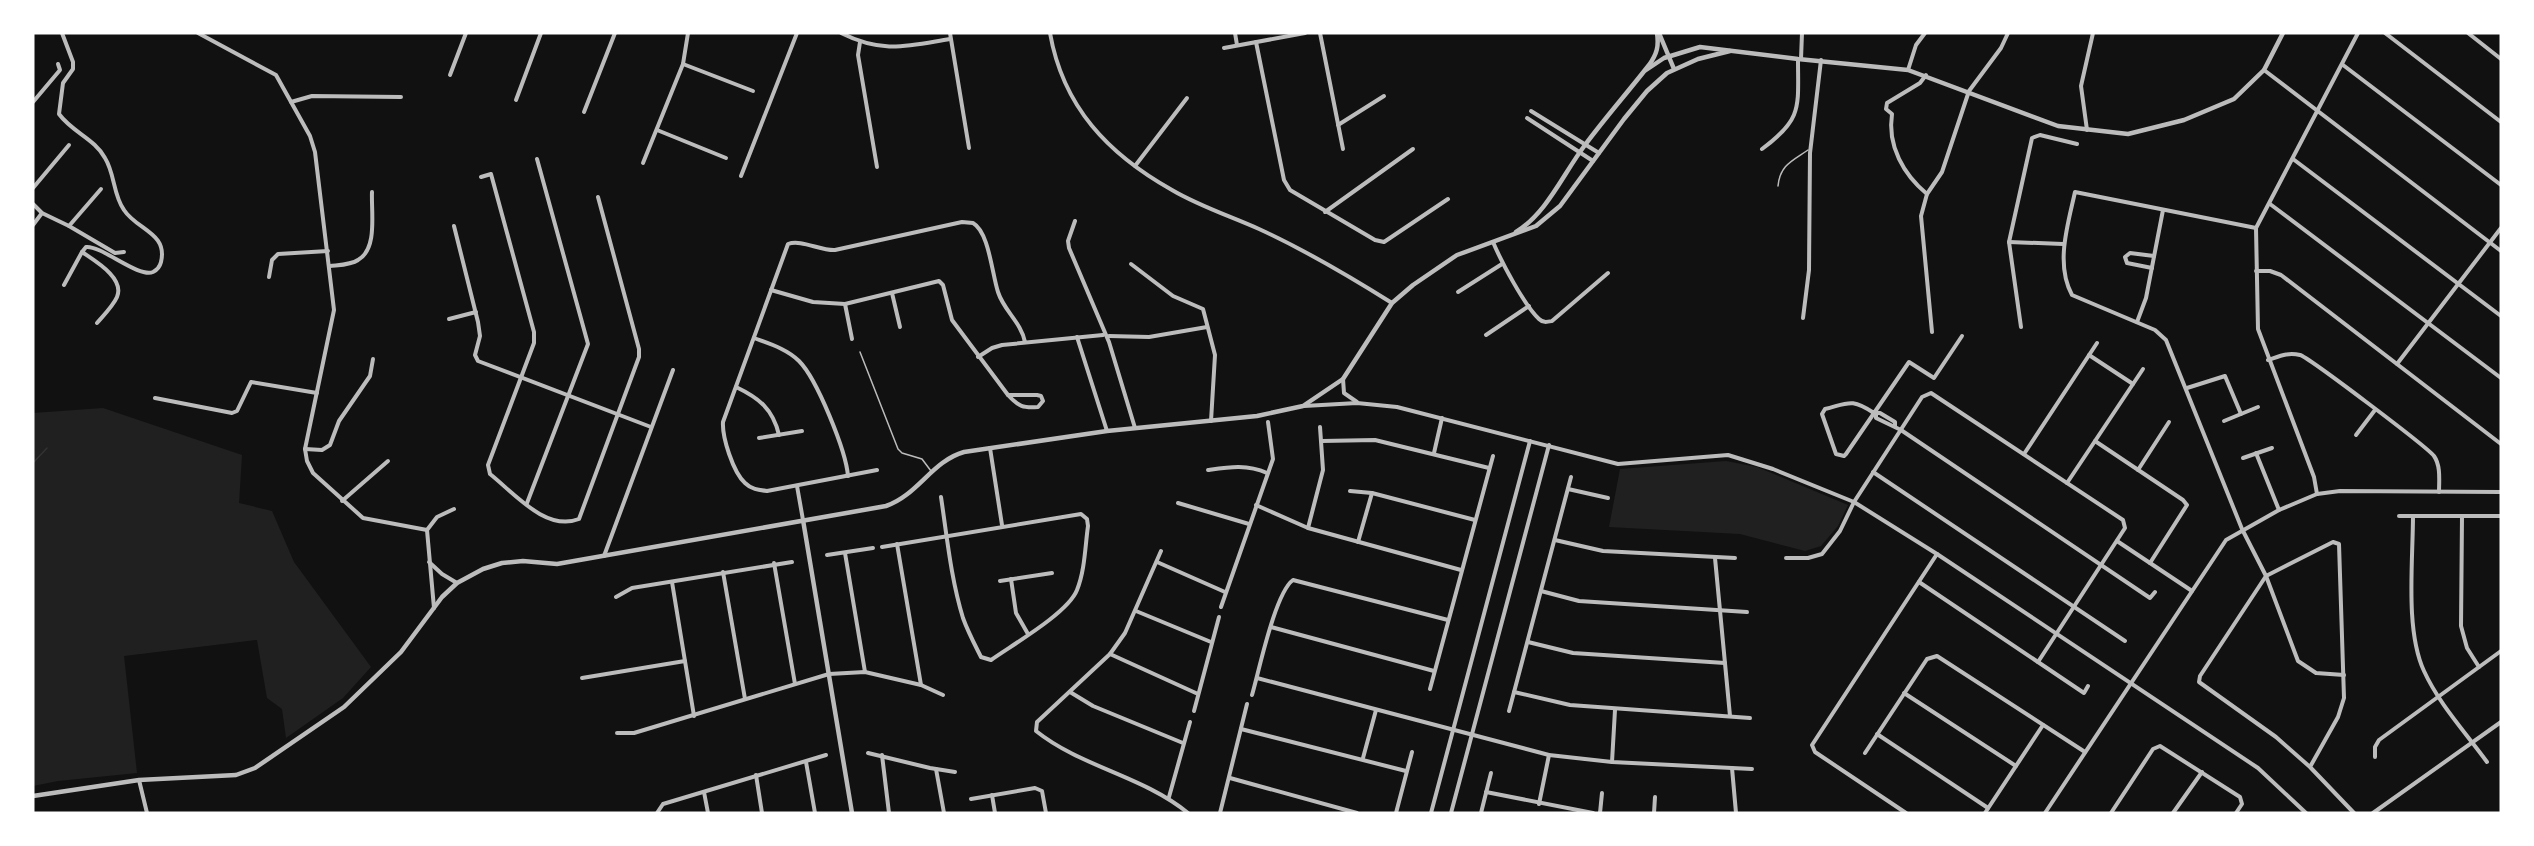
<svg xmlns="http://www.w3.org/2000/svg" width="2534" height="846" viewBox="0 0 2534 846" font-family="Helvetica,sans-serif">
<rect width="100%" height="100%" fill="#111"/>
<!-- green -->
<g fill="#202020">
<polygon points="103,408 242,455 239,503 272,511 294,562 371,667 343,698 286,738 282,709 267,698 257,640 124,656 137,773 58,781 33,786 33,413"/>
<polygon points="1726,461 1757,467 1848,505 1838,526 1821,546 1805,551 1740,534 1609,527 1620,469"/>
</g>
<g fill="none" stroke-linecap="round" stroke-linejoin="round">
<!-- stream -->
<polyline stroke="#333" stroke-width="1.5" points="33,463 47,448"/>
<!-- service -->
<g stroke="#bcbcbc" stroke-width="1.5">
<path d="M1778,186C1780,165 1792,161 1808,150"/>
<polyline points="860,352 898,449 902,453 922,459 931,471"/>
</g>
<!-- minor -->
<g stroke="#bcbcbc" stroke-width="4">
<path d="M62,33L73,62V69L63,83L59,114C72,132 95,139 105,158C115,174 113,195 124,210C137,230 168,233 161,262C160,266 157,270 153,272C138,278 101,245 86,247L82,252C95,261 125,278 117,297C113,306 103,316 97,323"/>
<polyline points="198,33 276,75 310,136 315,152 334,310 305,449 307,461 313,473 363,518 427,530"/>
<path d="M841,33C883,54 907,46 950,39"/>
<polyline points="950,33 969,148"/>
<path d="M1050,33C1063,107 1108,154 1172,190C1199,206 1230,216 1259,229C1305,250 1349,276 1392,303"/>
<polyline points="1235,33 1237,45"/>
<polyline points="1320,33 1343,149"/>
<polyline points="2385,33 2501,122"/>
<polyline points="2468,33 2501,59"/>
<polyline points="860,42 858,55 877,167"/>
<polyline points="1256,42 1284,180 1290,190 1375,240 1384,242 1448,199"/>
<polyline points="1224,48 1305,33"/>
<polyline points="1801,59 1802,33"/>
<polyline points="683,64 753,91"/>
<polyline points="2343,65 2501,185"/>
<polyline points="1908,70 1916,45 1925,33"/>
<polyline points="2264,70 2501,251"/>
<polyline points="450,75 466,33"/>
<path d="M1926,75L1920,83L1887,103L1886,109L1892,114C1887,146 1904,175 1927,194"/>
<polyline points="516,100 541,33"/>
<polyline points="33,102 60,70 58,64"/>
<polyline points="291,102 312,96 401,97"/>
<polyline points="1531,111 1599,153"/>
<polyline points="584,112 615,33"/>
<polyline points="1527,118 1593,161"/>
<polyline points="1338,125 1384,96"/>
<polyline points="657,130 726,158"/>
<polyline points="2087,130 2081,86 2093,33"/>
<path d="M1762,149C1803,119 1798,107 1798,59"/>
<polyline points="2293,159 2501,316"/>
<polyline points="643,163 683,64 688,33"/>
<polyline points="1135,166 1187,98"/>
<polyline points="741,176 797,33"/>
<path d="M481,177L491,174L534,332V343L488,465L490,474C514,493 546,532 579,519L639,357V349L598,197"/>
<polyline points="33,188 69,145"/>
<polyline points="33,204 42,213 69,226 115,253 124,252"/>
<polyline points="2270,204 2501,378"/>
<polyline points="1325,212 1413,149"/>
<polyline points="1075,221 1068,241 1069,248 1109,342 1135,428"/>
<polyline points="33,225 42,213"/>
<polyline points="69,226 101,189"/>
<polyline points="454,226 478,322 480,336 475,355 478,361 651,427"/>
<path d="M2256,228L2075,192C2068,224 2055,264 2072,295L2155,330L2166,340L2242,529L2266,576L2298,661L2316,673L2344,675"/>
<path d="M1493,242C1501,261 1524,305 1539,319C1543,323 1547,322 1552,321L1608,273"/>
<polyline points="2009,242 2063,244"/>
<polyline points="1131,264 1173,296 1203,309 1215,355 1211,421"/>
<path d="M330,266C338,265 351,265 358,260C378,249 371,212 372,192"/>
<polyline points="2152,268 2127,263 2125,257 2130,253 2154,256"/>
<polyline points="2256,271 2270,271 2281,275 2501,444"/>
<polyline points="269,277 272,260 278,254 328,251"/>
<polyline points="64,285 82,252"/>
<polyline points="771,290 813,302 845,304 939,281 943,285 952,320 1008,395"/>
<polyline points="1458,292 1502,264"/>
<polyline points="892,293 900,327"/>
<polyline points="845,304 852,339"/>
<polyline points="1803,318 1809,270 1810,153 1821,60"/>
<polyline points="449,319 476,312"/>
<polyline points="2137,322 2146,298 2163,210"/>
<polyline points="2021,327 2009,242 2032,138 2040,135 2077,144"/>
<polyline points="1932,332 1921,216 1927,194 1942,172 1969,91 2001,48 2008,33"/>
<polyline points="1486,335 1529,306"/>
<polyline points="1109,336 1149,337 1207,327"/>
<polyline points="1077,337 1107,431"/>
<path d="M754,338C770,344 787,349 799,361C817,379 846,451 848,476"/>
<polyline points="2089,355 2133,384"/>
<polyline points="978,357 992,348 1002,345 1103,335"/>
<path d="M2268,360C2280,356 2288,352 2300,355C2308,357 2426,446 2434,456C2441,466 2439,481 2439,492"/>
<polyline points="2397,364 2501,228"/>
<polyline points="1343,379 1344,393 1357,402"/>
<path d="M736,387C759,398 773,409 779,435"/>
<polyline points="2187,388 2225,376 2241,414"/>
<path d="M1008,395H1037L1041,396L1043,401L1038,407C1023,408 1019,407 1008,395Z"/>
<polyline points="155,398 232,413 237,411 251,382 317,393"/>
<polyline points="1304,406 1357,403 1397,407 1618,464 1728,455 1773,469 1854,502 1937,554 2258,768 2306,813"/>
<polyline points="1876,413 1876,418 1901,430 2150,598 2155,592"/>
<polyline points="2224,421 2258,407"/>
<path d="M1895,426V422L1880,413H1874C1851,398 1849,403 1825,409L1822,414L1836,454L1844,456L1846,454L1909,362L1934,378L1962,336"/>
<polyline points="2356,435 2375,410"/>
<polyline points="759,438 802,431"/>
<polyline points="1322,441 1375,440 1489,468"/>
<polyline points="2095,441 2183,500 2187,505 2150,563"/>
<polyline points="990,448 1002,525"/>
<polyline points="305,449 322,450 330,445 339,421 370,376 373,359"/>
<polyline points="1434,453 1442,418"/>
<polyline points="2256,453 2279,510"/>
<polyline points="2024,454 2097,343"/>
<polyline points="2243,458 2272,448"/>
<path d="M877,470L767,491C758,490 751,489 745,483C733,472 722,437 723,422L788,244C801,239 821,251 835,250L962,222L973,223C989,232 992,274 998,292C1004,311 1021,322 1025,342"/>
<path d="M1208,470C1229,467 1247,464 1267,473"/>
<polyline points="2138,470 2169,422"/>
<polyline points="1873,472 2125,641"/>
<polyline points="2067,483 2143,369"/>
<polyline points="797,486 803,520"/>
<polyline points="1568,489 1608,498"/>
<polyline points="1350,491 1372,493 1475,520"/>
<polyline points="2317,494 2314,477 2258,329 2256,228 2358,33"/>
<polyline points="342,501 388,461"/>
<polyline points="527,503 588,344 537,159"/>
<polyline points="1178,503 1249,524"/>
<polyline points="1256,505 1308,528 1461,570"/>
<polyline points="2399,516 2501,516"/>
<path d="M2413,516C2413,561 2405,630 2424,671C2439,704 2466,733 2487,762"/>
<polyline points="2462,516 2461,626 2467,648 2479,667"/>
<polyline points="1308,528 1323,470 1320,427"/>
<polyline points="1555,540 1603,551 1735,558"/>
<polyline points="2117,541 2192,591"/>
<polyline points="1358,542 1372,493"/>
<polyline points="897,544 921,685"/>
<path d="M882,547L1081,514L1087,519L1088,526C1085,547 1085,570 1077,590C1068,613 1012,645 991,660L981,657C975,645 968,632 963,618C951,579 947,537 941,497"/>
<path d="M1161,551L1125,633L1110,654L1037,722L1036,731C1081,767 1143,776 1188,813"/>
<polyline points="845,553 865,672"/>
<polyline points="827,555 873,548"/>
<polyline points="604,556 673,370"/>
<polyline points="1715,558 1730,716"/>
<polyline points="1786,558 1808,558 1822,554 1840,531 1854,502 1922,397 1931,393 2123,520 2125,528 2038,662"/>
<polyline points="429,562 442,574 457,583"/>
<polyline points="1157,562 1225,592"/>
<polyline points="774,563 795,684"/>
<polyline points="723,572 745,699"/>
<polyline points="1011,579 1016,613 1028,634"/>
<polyline points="1000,581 1052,573"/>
<polyline points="672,582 694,716"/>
<polyline points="1919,582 2084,693 2088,686"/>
<polyline points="1541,591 1579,601 1747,612"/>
<polyline points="616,597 632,588 792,562"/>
<polyline points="1221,607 1273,459 1268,422"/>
<polyline points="434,608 427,530 437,517 454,509"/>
<polyline points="1136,611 1211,642"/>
<polyline points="1271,627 1434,671"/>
<polyline points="1528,642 1573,653 1725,663"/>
<polyline points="1110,654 1198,694"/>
<polyline points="582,678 685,661"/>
<polyline points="1257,678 1549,755 1612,762 1752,769"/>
<polyline points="1430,689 1493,456"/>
<polyline points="1070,692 1093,706 1183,743"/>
<polyline points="1514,692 1570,705 1750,718"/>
<polyline points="1904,693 2016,766"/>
<path d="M1252,695C1259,671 1275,593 1293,580L1448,620"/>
<polyline points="1194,711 1219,617"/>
<polyline points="1509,711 1571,477"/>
<polyline points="1241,729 1406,771"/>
<polyline points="617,733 634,733 829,674 865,672 921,685 943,695"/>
<polyline points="1877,734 1988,808"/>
<polyline points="868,753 930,768 955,772"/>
<polyline points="1865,753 1927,659 1937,656 2085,752"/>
<polyline points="882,755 889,813"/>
<polyline points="2375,757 2375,747 2379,740 2501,651"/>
<polyline points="1363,758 1376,710"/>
<polyline points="806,762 815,813"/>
<polyline points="1612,762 1615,710"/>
<polyline points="2310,767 2338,717 2344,698 2339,544 2333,542 2266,576 2200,676 2199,682 2276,737 2310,767 2354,813"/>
<polyline points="1732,768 1736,813"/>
<polyline points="936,769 944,813"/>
<polyline points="756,775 762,813"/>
<polyline points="1230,778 1357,813"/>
<polyline points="139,780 147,813"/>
<polyline points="704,792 708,813"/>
<polyline points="1486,792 1593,813"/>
<polyline points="992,795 995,813"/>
<polyline points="1169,797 1190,722"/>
<polyline points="971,799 1035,788 1042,791 1046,813"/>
<polyline points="1539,804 1549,755"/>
<polyline points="657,813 663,804 826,755"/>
<polyline points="1220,813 1247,704"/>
<polyline points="1396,813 1412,752"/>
<polyline points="1431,813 1530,441"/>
<polyline points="1451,813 1549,445"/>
<polyline points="1481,813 1491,773"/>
<polyline points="1600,813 1602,793"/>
<polyline points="1654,813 1655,797"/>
<polyline points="1906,813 1815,752 1812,745 1937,554"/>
<polyline points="1985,813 2043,725"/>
<polyline points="2045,813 2226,540 2279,510 2317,494 2340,491 2501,492"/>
<polyline points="2111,813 2153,749 2160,746 2240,797 2242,804 2236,813"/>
<polyline points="2173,813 2202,772"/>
<polyline points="2373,813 2501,722"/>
</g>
<!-- tertiary -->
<g stroke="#bcbcbc" stroke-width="4.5">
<polyline points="1659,33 1674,69"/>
<polyline points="1646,70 1664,58 1700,47 1798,59 1908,70 2058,126 2128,134 2184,120 2234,99 2264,70 2283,33"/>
<path d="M1516,232C1547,213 1563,174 1585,145C1605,118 1628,92 1649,65C1657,54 1659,46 1657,33"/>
<polyline points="803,520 852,813"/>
<path d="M33,796L139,780L236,775L255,768L344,707L401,652L442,597L457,583L483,569L502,563L523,561L557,564L886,506C918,495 932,461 964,452L1107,431L1257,416L1303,406L1343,379L1392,303L1413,285L1457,255L1536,226L1560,206L1624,119L1647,91L1667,73L1698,59L1730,51"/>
</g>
</g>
<!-- border -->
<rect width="2534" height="846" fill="none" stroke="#ffffff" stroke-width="69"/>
</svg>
